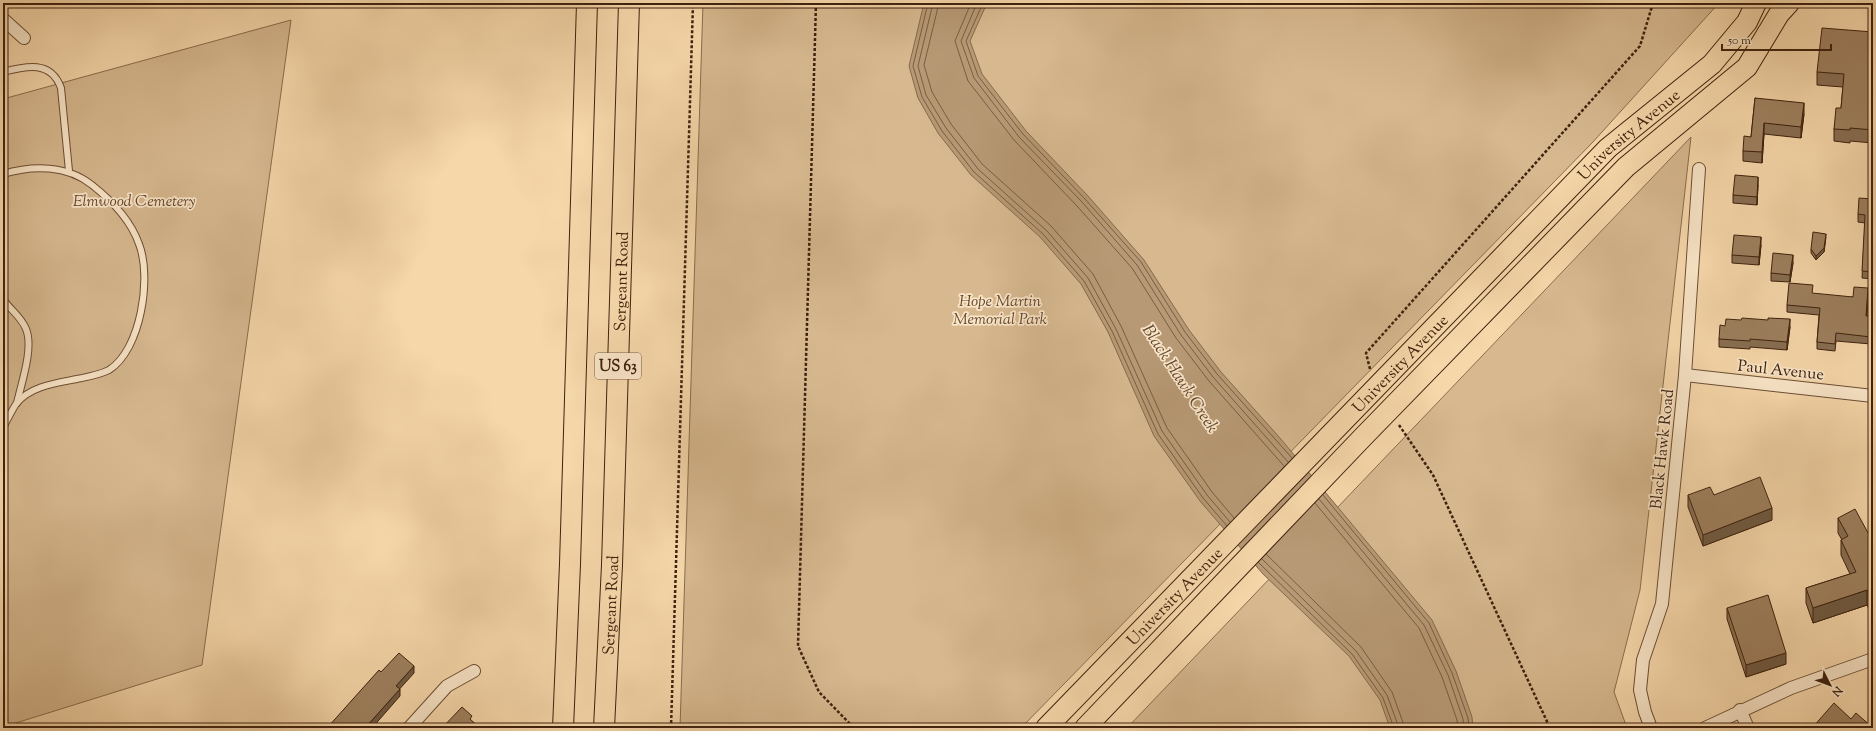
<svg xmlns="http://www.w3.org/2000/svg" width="1876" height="731" viewBox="0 0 1876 731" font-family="'Sorts Mill Goudy',serif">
<rect width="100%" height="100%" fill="#f6d7aa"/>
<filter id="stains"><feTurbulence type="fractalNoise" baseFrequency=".005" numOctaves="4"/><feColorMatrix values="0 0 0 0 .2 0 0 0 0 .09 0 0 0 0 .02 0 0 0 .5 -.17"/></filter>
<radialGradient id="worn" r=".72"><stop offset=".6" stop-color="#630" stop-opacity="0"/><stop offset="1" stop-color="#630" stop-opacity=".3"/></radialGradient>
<!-- green -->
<g fill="#d7b88f" stroke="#8a6c4e">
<polygon points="703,3 1719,3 1592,143 1021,728 680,728"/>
<polygon points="291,20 202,665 3,727 3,99"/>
<polygon points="1691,137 1640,590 1614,692 1627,728 1127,728"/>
</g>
<!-- water -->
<polygon fill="#b79975" stroke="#87694c" points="924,3 987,3 970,41 982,74 1026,131 1088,196 1144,260 1189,330 1221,372 1280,438 1432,620 1456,671 1472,717 1473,728 1390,728 1380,700 1349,656 1263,574 1200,501 1154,436 1108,332 1081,284 1040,237 971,175 938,133 918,98 909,66"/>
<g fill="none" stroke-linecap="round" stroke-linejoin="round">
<!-- shore -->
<g stroke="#7a5d42" stroke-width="1">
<polyline points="928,3 913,66 922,97 942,131 974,172 1043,234 1084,281 1112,331 1158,434 1203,498 1227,526"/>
<polyline points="933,3 918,66 926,95 946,128 978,169 1047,231 1088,278 1116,329 1162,431 1207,495 1230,522"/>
<polyline points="939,3 924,65 932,92 951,124 982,164 1051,226 1093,274 1121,326 1167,428 1212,492 1234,518"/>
<polyline points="971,3 955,41 968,81 1014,140 1077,206 1132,268 1176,338 1209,381 1284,466"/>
<polyline points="977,3 961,41 974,78 1019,137 1082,202 1137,265 1181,335 1213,377 1288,462"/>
<polyline points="983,3 966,41 978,76 1022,133 1085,199 1141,262 1185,332 1217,374 1292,458"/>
<polyline points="1323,495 1429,623 1452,673 1468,718 1469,728"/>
<polyline points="1319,499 1424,625 1448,675 1463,719 1464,728"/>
<polyline points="1315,503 1419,628 1442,677 1457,720 1458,728"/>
<polyline points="1266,554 1361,647 1392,692 1405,728"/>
<polyline points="1262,559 1356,651 1387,695 1399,728"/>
<polyline points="1258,562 1352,654 1383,698 1394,728"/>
</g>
<!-- service casing -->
<g stroke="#6c4e35" stroke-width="8">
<g id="service">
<path d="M3,72C26,66 51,60 61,88L69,171"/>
<path d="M3,174C33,165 67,165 92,185C111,200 131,221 139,244C152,277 141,350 109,370C99,375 87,377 77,379C57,383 30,386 16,404C11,412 7,420 3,428"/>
<path d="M3,299C10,310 21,316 26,329C34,348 21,384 17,403"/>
</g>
</g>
<!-- minor casing -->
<g stroke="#6c4e35" stroke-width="14">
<g id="minor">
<polyline points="3,19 24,38"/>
<polyline points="1685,375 1873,396"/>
<polyline points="1740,710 1748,728"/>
<polyline points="409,728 447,686 474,671"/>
<polyline points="1651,728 1645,712 1640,690 1643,660 1662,604 1685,375 1699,169"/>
<polyline points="1705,728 1791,688 1873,659"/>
</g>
</g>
<!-- primary casing -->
<g stroke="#3e210e" stroke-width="22">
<g id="primary">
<polyline points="563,728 570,564 587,3"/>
<path id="s1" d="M604,728L612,565L629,3"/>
<path id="s2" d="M1046,728L1608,148L1712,64L1747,22L1756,3"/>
<polyline points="1085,728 1363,437 1626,167 1747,67 1779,14 1789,3"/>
</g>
</g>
<!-- path -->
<g stroke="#3e210e" stroke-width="2.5" stroke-dasharray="3 2" stroke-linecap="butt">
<polyline points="816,3 798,646 819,692 854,728"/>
<polyline points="1370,369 1366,353 1640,46 1653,3"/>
<polyline points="1399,425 1433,475 1550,728"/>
<polyline points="671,728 693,3"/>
</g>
<!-- service -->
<use href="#service" stroke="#f9e5c8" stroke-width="6"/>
<!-- minor -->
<use href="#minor" stroke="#f9e5c8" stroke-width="12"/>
<!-- primary -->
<use href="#primary" stroke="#f6d7aa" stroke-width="20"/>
</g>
<!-- wall -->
<g fill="#886e52" stroke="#3e210e">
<polygon points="1873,32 1873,143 1850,141 1850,143 1834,141 1834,129 1841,108 1843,87 1817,85 1817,72"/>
<polygon points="1755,98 1804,114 1801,138 1764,134 1762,163 1743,161 1743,151 1751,137"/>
<polygon points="1758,185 1757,205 1733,203 1733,195"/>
<polygon points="1873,199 1873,279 1862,278 1865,223 1858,222 1858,214"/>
<polygon points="1826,237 1824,252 1816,260 1811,253 1811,249"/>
<polygon points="1761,245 1759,265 1732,263 1732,255"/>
<polygon points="1793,263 1790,282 1771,281 1771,273"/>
<polygon points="1868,296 1867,316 1871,319 1873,320 1871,344 1836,341 1835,351 1817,349 1817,342 1819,315 1787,312 1787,305 1853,297"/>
<polygon points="1725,326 1790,327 1787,350 1750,347 1750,349 1719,347 1719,339"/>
<polygon points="1688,495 1714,495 1772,520 1703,546 1688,507"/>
<polygon points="1838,518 1873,542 1873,617 1867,605 1813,623 1806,603 1806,588 1850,574 1841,555 1841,540 1842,540 1838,533"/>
<polygon points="1727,608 1786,664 1746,677 1727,619"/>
</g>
<!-- shaded-wall -->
<g fill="#6f5a42" stroke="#3e210e">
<polygon points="1804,103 1804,114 1801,138 1801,127"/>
<polygon points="1764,123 1764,134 1762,163 1762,152"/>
<polygon points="1758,177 1758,185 1757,205 1757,197"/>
<polygon points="1826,234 1824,252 1816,260 1816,256"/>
<polygon points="1761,237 1761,245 1759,265 1759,257"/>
<polygon points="1793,255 1793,263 1790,282 1790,275"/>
<polygon points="1868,288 1868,296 1866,323 1866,316"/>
<polygon points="1790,319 1790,327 1787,350 1787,342"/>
<polygon points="1873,320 1873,328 1871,344 1871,337"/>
<polygon points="1772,508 1772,520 1703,546 1703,535"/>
<polygon points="1867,590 1867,605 1813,623 1813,608"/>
<polygon points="1786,653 1786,664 1746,677 1746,665"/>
<polygon points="414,666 414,673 396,693 396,686"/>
<polygon points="400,689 400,696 372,728 365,728"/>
</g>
<!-- building -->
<g fill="#9e805f" stroke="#3e210e">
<polygon points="1822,28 1873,32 1873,130 1850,128 1850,130 1834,129 1836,108 1841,108 1844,74 1817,72"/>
<polygon points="1755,98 1804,103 1801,127 1764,123 1762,152 1743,151 1744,136 1751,137"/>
<polygon points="1735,175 1758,177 1757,197 1733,195"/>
<polygon points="1859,198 1873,199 1873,272 1862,271 1865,215 1858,214"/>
<polygon points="1813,232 1826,234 1824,248 1816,256 1811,249"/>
<polygon points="1734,235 1761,237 1759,257 1732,255"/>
<polygon points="1773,253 1793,255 1790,275 1771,273"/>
<polygon points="1789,283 1813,285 1812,293 1853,297 1854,287 1868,288 1866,316 1871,316 1870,319 1873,320 1871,337 1836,333 1835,344 1817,342 1820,308 1787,305"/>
<polygon points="1742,318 1768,320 1768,318 1790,319 1787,342 1750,339 1750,341 1719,339 1720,325 1725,326 1726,319 1741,320"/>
<polygon points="1760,477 1772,508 1703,535 1688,495 1710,487 1714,495"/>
<polygon points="1855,509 1873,542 1873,602 1867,590 1813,608 1806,588 1856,572 1841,540 1848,536 1838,518"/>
<polygon points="1768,595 1786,653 1746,665 1727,608"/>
<polygon points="399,653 414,666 396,686 400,689 365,728 327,728 379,670 381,672"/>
<polygon points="1834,703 1851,719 1856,713 1873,728 1812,728"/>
<polygon points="462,707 472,716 470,719 480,728 442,728"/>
</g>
<g text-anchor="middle" stroke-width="3.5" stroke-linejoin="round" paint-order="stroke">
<!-- shield labels -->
<rect fill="#f9e5c8" stroke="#765c46" stroke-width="1" x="595" y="353" width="46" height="26" rx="3"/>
<g font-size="15" font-weight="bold" fill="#3e210e">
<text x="618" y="371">US 63</text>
</g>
<!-- street labels -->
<g font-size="16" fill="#3e210e" stroke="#f9e5c8">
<text dy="6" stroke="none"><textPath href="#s2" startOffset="832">University Avenue</textPath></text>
<text dy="6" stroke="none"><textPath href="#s1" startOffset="447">Sergeant Road</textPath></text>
<text dy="6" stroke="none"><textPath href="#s2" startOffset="508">University Avenue</textPath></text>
<text transform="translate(1781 369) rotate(6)" y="6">Paul Avenue</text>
<text transform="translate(1661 449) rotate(-84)" y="6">Black Hawk Road</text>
<text dy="6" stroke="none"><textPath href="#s2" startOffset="184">University Avenue</textPath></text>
<text dy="6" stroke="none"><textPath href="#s1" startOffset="123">Sergeant Road</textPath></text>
</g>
<!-- park labels -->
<g font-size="16" font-style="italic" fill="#64472e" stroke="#f9e5c8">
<text x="134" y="206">Elmwood Cemetery</text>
<text x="1000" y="306">Hope Martin<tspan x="1000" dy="18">Memorial Park</tspan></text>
</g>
<!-- water labels -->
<g font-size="17" font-style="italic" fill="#62452d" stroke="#f9e5c8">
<text transform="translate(1181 378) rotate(57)" y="6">Black Hawk Creek</text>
</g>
</g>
<!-- margin -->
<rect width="1876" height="731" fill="none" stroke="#f6d7aa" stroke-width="16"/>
<rect x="4" y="4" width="1868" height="723" fill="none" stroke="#3e210e" stroke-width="2"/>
<rect x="8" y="8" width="1860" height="715" fill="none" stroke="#3e210e"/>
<!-- north arrow -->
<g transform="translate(1830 685) rotate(132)" stroke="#f9e5c8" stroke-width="3" paint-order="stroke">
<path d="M0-3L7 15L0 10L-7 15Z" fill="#3e210e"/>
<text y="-6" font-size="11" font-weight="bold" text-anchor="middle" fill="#3e210e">N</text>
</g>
<!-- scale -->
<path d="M1722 44v6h109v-6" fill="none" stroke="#3e210e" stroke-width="2"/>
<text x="1728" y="44" font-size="12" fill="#3e210e" stroke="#f9e5c8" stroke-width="3" paint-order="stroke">50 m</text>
<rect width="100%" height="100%" filter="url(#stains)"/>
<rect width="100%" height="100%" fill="url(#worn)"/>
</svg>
